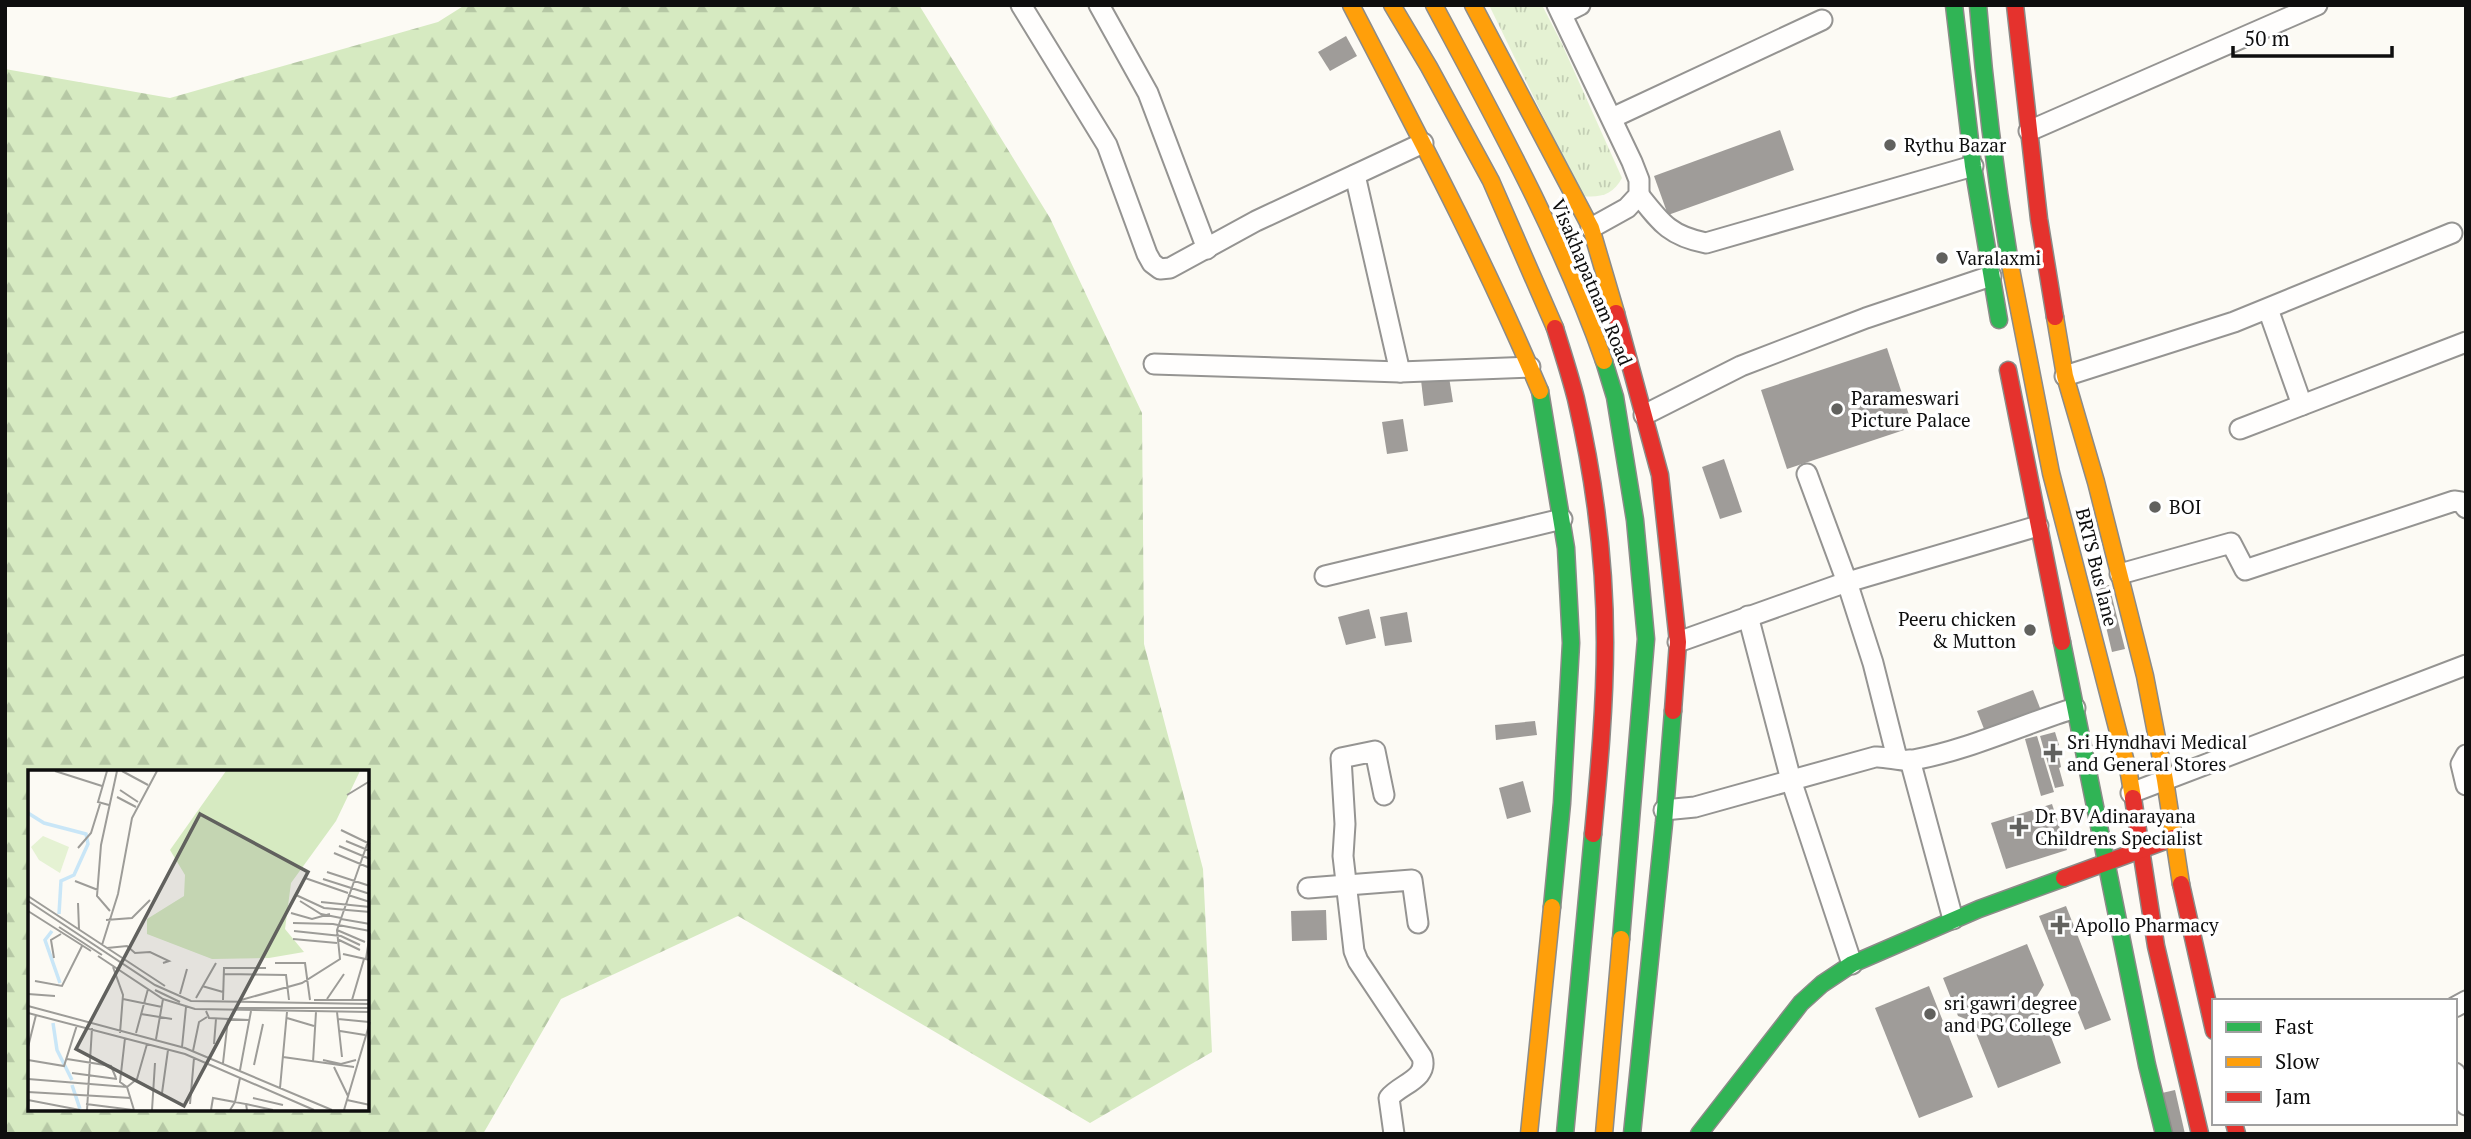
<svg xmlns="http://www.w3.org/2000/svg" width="2471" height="1139" viewBox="0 0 2471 1139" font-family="'PT Serif',serif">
<defs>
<pattern id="grass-tufts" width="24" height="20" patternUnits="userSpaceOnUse" patternTransform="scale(1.75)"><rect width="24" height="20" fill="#e5f2d3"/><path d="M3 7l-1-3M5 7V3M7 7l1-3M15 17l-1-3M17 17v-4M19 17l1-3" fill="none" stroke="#c3ceb4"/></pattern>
<pattern id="forest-firs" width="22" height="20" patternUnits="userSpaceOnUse" patternTransform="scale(1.75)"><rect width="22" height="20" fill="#d6eac1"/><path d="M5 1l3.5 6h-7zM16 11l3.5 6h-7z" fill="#b6c8a5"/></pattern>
</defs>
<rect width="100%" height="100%" fill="#fcfaf4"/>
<!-- grass -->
<path fill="url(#grass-tufts)" d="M1489,5H1542L1562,44L1622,178C1613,195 1600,198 1582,196Z"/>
<!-- forest -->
<path fill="url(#forest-firs)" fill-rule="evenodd" d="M465,5H919L1050,218L1142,413L1144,644L1203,869L1212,1052L1090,1123L738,916L561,999L483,1134H5V69L170,98L438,22ZM30,772H368V1109H30Z"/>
<!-- building -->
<g fill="#9f9c99">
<polygon points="1346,36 1357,56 1330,71 1318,52"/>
<polygon points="1780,130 1794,170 1668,215 1654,176"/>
<polygon points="1887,348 1913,427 1787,469 1761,390"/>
<polygon points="1449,377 1453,402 1424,406 1421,380"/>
<polygon points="1403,419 1408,451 1387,454 1382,422"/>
<polygon points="1724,459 1742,512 1720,519 1702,467"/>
<polygon points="2109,585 2125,649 2112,652 2097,589"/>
<polygon points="1369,609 1376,638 1346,645 1338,617"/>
<polygon points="1407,612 1412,642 1385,646 1380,617"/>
<polygon points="2033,690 2042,713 1986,734 1977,711"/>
<polygon points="1535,721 1537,735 1496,740 1495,725"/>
<polygon points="2055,732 2059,745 2057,746 2061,767 2059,768 2064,786 2055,788 2040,736"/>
<polygon points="2037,736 2054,792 2041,796 2025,739"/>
<polygon points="1523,781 1531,812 1507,819 1499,788"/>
<polygon points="2052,804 2067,850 2006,869 1991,823"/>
<polygon points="2066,906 2111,1020 2085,1030 2039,916"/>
<polygon points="1326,910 1327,940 1292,941 1291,911"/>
<polygon points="2027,944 2044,985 2036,998 2061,1063 1998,1088 1971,1021 1958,1016 1943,978"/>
<polygon points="1929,986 1973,1097 1919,1118 1875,1008"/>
<polygon points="2175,1090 2185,1134 2171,1134 2162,1093"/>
</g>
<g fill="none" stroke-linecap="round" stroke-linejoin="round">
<!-- street casing -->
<g stroke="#959492" stroke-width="23">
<g id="street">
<polyline points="1021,5 1107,145 1147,254 1152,263 1160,269 1170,268 1256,221 1423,143"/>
<polyline points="1099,5 1148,93 1207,249"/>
<polyline points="1557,5 1632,162 1639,180 1639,195 1627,208 1591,228"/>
<polyline points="1562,14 1580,5"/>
<polyline points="1612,118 1822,20"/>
<polyline points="2029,131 2317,5"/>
<polyline points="1355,175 1400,372"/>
<path d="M1639,195C1661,223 1670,236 1706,243L1973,166"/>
<polyline points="2268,309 2302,405"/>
<polyline points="1154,364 1400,372 1530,367"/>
<polyline points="2065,376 2234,322 2452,233"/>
<polyline points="1644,415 1741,366 1866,318 1991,276"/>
<polyline points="2240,429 2466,342"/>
<polyline points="1807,474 1847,582 1873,663 1897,758"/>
<polyline points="2120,574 2231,543 2245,570 2454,501 2461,502 2466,508"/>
<polyline points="1325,576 1562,519"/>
<polyline points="1748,616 1791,780 1852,964"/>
<polyline points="1678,642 1841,584 2038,526"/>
<polyline points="2466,755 2461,764 2466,785"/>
<polyline points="1910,760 1953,919"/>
<polyline points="2131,793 2466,665"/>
<path d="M1384,795L1375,751L1341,758L1345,824L1343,856L1354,951L1358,961L1422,1057C1429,1079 1400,1084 1389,1098L1394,1134"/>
<path d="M1664,810L1695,807L1875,757C1887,756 1901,762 1913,760C1968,750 2021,725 2075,708"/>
<polyline points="1308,888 1412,880 1418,923"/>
<polyline points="2455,1007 2466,1001"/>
<polyline points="2455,1073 2466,1105"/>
</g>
</g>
<!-- fast casing -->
<g stroke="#8c8b88" stroke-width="19">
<g id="fast">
<polyline points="1954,5 1973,166 1999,320"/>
<path d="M1978,5C1985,94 1996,181 2011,269"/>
<polyline points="1604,361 1615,397 1635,520 1646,639 1621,939"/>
<polyline points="1540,391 1566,548 1571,643 1562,803 1552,907"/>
<polyline points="2062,642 2147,1065 2164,1134"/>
<polyline points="1565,1134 1593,834"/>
<polyline points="1632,1134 1664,823 1673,711"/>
<polyline points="1699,1134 1801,1003 1822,984 1852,964 1979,909 2064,878"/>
</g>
</g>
<!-- slow casing -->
<g stroke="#8c8b88" stroke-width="19">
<g id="slow">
<path d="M1351,5C1417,132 1484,258 1540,391"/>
<polyline points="1392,5 1429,67 1491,181 1555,328"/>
<path d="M1434,5C1496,121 1560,236 1604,361"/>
<polyline points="1473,5 1591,228 1616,313"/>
<polyline points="2011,269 2051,473 2129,774 2133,798"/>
<polyline points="2055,317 2065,376 2096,482 2145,676 2165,780 2181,884"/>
<polyline points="1529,1134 1552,907"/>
<polyline points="1604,1134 1621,939"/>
</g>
</g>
<!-- jam casing -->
<g stroke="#8c8b88" stroke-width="19">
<g id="jam">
<polyline points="2015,5 2039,219 2055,317"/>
<polyline points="1616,313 1660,475 1678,642 1673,711"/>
<path d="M1555,328C1562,351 1570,375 1576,399C1594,477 1605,562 1605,642C1605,706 1599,770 1593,834"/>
<polyline points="2008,370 2062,642"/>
<polyline points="2133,798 2156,946 2200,1134"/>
<polyline points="2064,878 2173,838"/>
<polyline points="2181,884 2214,1031"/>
<polyline points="2234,1123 2237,1134"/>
</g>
</g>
<!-- street -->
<use href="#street" stroke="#fffefd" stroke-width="19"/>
<!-- fast -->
<use href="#fast" stroke="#30b455" stroke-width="16"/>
<!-- slow -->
<use href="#slow" stroke="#ff9f0a" stroke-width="16"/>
<!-- jam -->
<use href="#jam" stroke="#e5322d" stroke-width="16"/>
</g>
<!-- markers -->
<g fill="#61615e" stroke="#fff" stroke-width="2.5">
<circle cx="1890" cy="145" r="7"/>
<circle cx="1942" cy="258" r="7"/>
<circle cx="1837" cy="409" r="7"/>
<circle cx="2155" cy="507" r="7"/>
<circle cx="2030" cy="630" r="7"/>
<path d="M2049.5 742.5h7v7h7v7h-7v7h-7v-7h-7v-7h7z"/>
<path d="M2015.5 816.5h7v7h7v7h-7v7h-7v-7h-7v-7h7z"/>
<path d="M2056.5 914.5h7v7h7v7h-7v7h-7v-7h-7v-7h7z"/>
<circle cx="1930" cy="1014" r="7"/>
</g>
<g text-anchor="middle" stroke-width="7" stroke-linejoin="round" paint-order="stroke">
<!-- poi labels -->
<g font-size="19" fill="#0e0e0e" stroke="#fff" text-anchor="start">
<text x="1904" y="152">Rythu Bazar</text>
<text x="1956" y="265">Varalaxmi</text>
<text x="1851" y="405">Parameswari<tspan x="1851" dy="22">Picture Palace</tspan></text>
<text x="2169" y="514">BOI</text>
<text x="2016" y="626" text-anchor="end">Peeru chicken<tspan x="2016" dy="22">&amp; Mutton</tspan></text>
<text x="2067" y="749">Sri Hyndhavi Medical<tspan x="2067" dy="22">and General Stores</tspan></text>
<text x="2035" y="823">Dr BV Adinarayana<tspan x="2035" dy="22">Childrens Specialist</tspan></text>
<text x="2074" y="932">Apollo Pharmacy</text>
<text x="1944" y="1010">sri gawri degree<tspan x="1944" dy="22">and PG College</tspan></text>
</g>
<!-- street labels -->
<g font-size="19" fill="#0e0e0e" stroke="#fff">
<text transform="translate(1592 282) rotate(67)" y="7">Visakhapatnam Road</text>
<text transform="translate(2097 567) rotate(76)" y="7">BRTS Bus lane</text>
</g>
</g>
<!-- overview -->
<g transform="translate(28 770)">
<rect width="341" height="341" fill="#fcfaf4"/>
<path d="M15,66L41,77L32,103L11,90L3,77Z" fill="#e5f2d3"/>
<path d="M198,1H332L308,51L263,113L257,159L276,182L241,188L184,189L119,164V149L156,126L157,105L142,80Z" fill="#d6eac1"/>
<path fill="none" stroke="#c9e6f7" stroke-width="3.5" d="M0,43L16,53L58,64L60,74L46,105L33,111L31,144M24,161L17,170L32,213M25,253L29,280L44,310M44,315L52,339"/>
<path fill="none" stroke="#9d9c98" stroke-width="2" d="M27,1L74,16M79,1L70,32L81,35M94,1L120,15M92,20L110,32M319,25L342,11M89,27L108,37M313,60L342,74M318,71L342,81M311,76L342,89M50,78L63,63L72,34M306,83L342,98M299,102L342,116M277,108L320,123M295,109L342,124M47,111L70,120M268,125L296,138L342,142M320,125L342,132M0,126L137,216M0,131L127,215L163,231L342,234M272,131L293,144L313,148M293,132L342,137M50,133L51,159M0,141L63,181M82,141L69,126L73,75L89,1M263,143L284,149L302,144M313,149L342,154M78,150L104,148L122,130M265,153L305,154L342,161M31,157L74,185M309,160L337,172M266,161L313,166L332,175M265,169L309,173M309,169L332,180M74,175L90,124L104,48L129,1M79,178L99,176L107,183L122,182L141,191L135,193M315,184L342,190M70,186L135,229L167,239L342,242M26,188L23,170L33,164M338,189L342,163M247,193H277L282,230M85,197L95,225L92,263M196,204L258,205L261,230M7,211L34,216L54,176M174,216L195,222M127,220L152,232M0,224L27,226M152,224L159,199M168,228L188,193M95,229L134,237M299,229L316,204M195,230L196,198H238M213,230L274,213L312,189L309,160L342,66M286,230H342M324,230L336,189M0,236L157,278L304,340M208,238H342M178,241L181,248L221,250M309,242L314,287M0,243L157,284L286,340M113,244L144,249M259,248L286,256M310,249L341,252M312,261L337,265M108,263L120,219M97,268L92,312L99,317L106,340M128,269L135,229M186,274L188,249M0,277L8,245M154,277L158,237M165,281L171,252L179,247M255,287L326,297M39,289L83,296L88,308M0,290L36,296L49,255M295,290L313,294L328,290M285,292L288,242M195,293L200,249M226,295L235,254M306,297L320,326M212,300L223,241M44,303L89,309M0,309L99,317L109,309L119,274M252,318L259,242M0,322L103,328M134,323L140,280M225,328L255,335M0,330L52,340M319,330L342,335M58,334L105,340M162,334L166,288M218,334L245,340M59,340L64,258M124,340L127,293M183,340L185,328L207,332L212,308M202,340L207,332L218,334L219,340M316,340L342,252"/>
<path fill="#61615e" fill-opacity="0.15" stroke="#61615e" stroke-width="3.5" d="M172,44L280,102L156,336L48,279Z"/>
<rect width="341" height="341" fill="none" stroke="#0e0e0e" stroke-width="3.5"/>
</g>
<!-- border -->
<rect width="2471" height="1139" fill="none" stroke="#0e0e0e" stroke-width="14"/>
<!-- legend -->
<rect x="2212" y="999" width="245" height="126" fill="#ffffff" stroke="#9f9f9f" stroke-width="2"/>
<rect x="2226" y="1022" width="35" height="10" fill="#30b455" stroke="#9f9f9f" stroke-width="2"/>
<text x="2275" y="1034" font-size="21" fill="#0e0e0e">Fast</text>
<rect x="2226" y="1057" width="35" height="10" fill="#ff9f0a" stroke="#9f9f9f" stroke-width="2"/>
<text x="2275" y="1069" font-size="21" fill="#0e0e0e">Slow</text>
<rect x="2226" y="1092" width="35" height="10" fill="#e5322d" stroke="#9f9f9f" stroke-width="2"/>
<text x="2275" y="1104" font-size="21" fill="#0e0e0e">Jam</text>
<!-- scale -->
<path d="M2233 46v10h159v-10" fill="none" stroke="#0e0e0e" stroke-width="3.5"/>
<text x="2244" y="46" font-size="21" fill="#0e0e0e" stroke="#ffffff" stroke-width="5" paint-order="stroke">50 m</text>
</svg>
